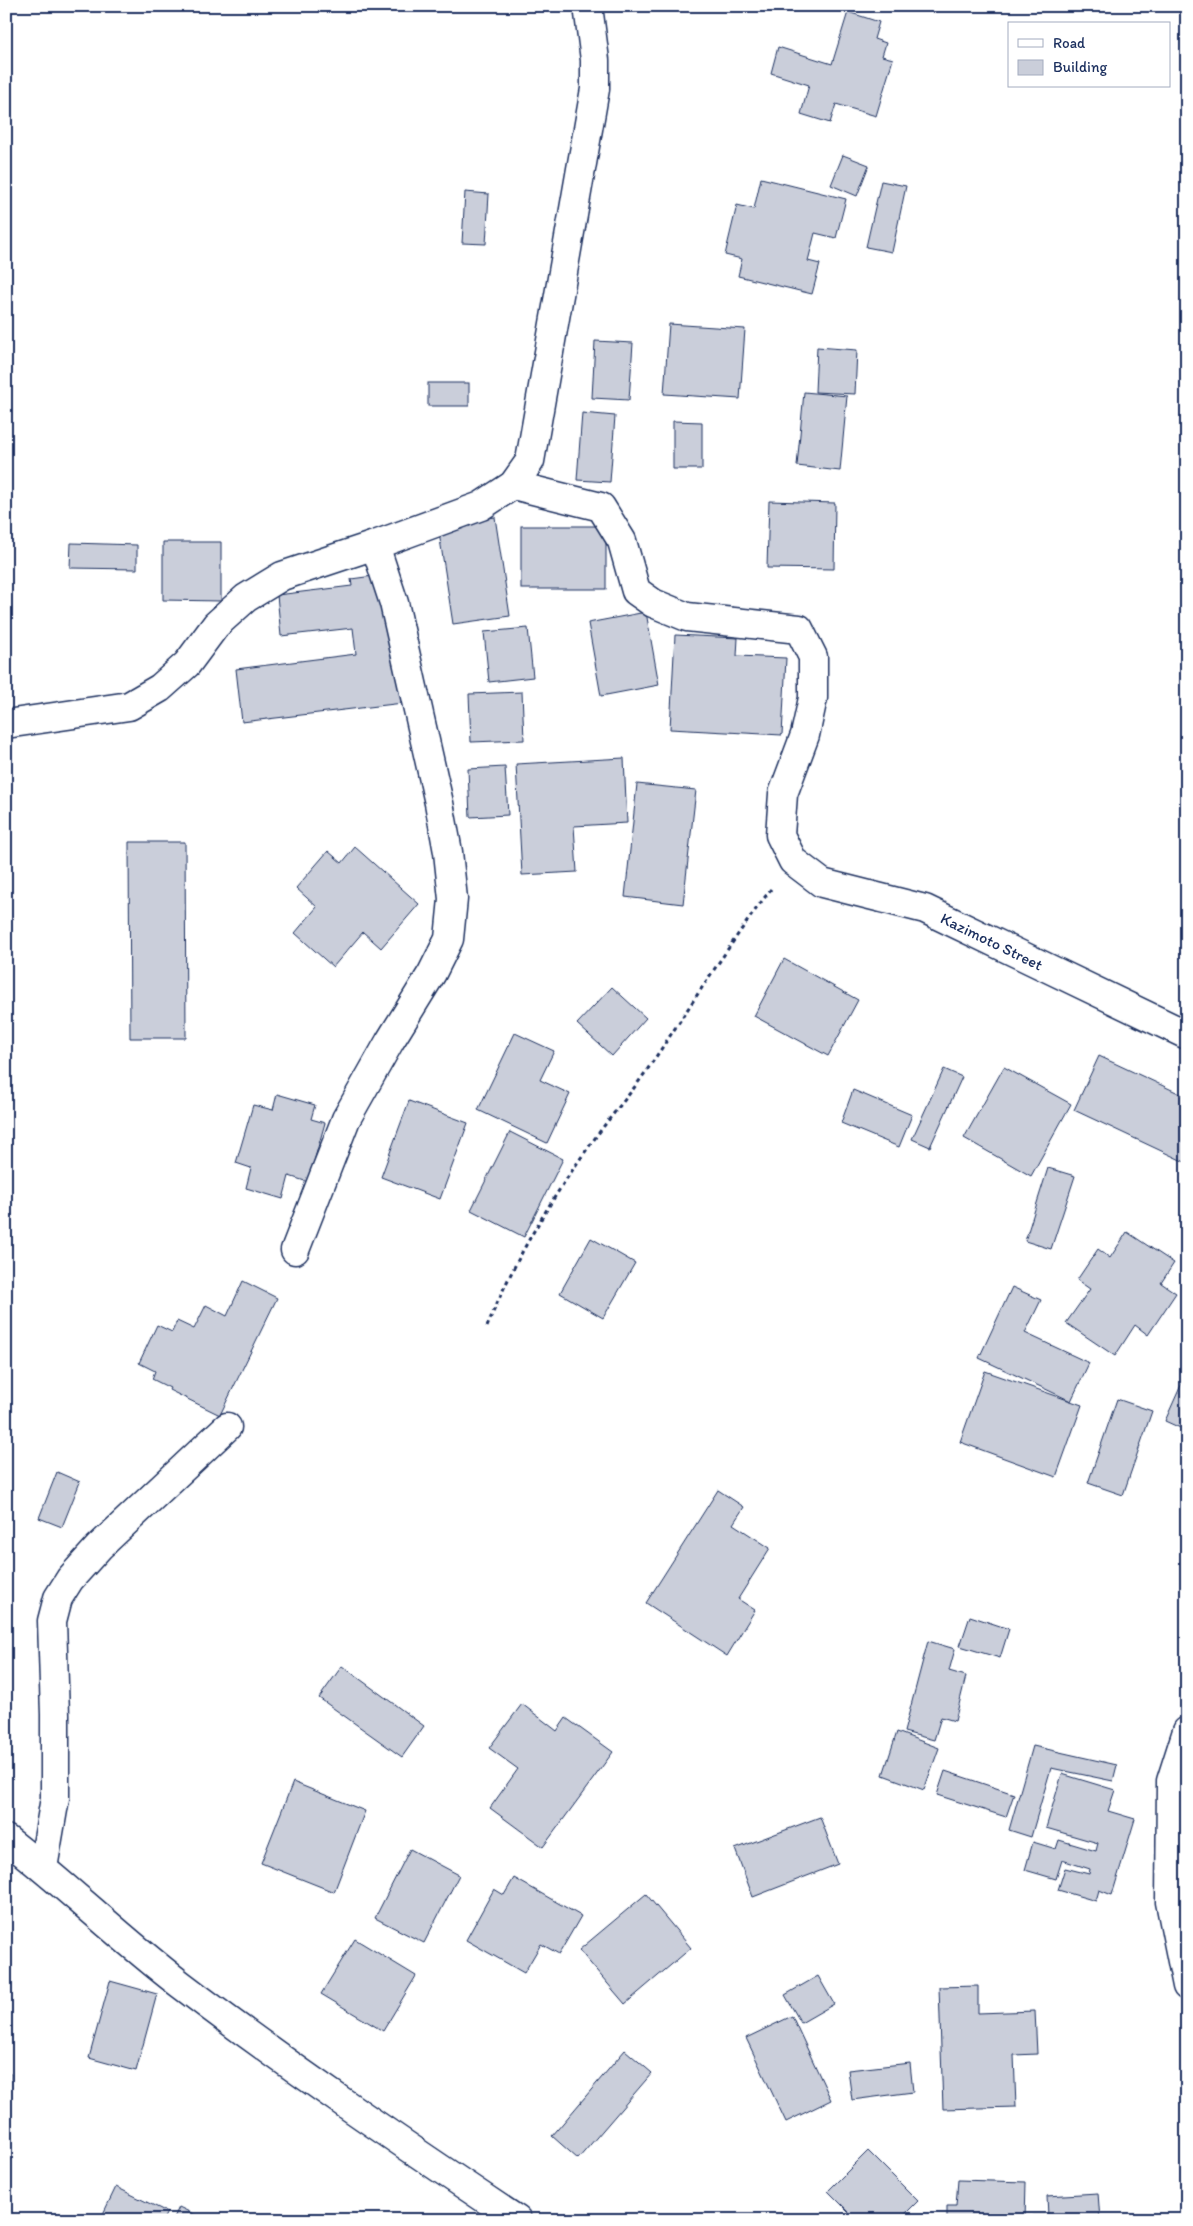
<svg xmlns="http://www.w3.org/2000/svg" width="1193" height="2226" viewBox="0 0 1193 2226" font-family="Itim,sans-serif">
<rect width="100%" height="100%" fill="#fff"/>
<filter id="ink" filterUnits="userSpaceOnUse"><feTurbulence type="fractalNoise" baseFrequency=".02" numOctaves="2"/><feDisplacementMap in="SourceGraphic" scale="10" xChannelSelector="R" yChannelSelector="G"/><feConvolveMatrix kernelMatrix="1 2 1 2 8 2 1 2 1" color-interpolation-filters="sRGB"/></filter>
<g filter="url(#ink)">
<!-- building -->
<g fill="#caceda" stroke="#1b2f5e">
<polygon points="848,12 879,22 874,39 886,43 882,56 893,59 876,116 836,104 830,123 801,114 809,85 771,73 778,47 832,64"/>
<polygon points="843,155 869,165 857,196 831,185"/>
<polygon points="761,178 846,199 836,238 815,233 808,261 820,264 812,294 738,276 742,259 725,255 737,205 754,209"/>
<polygon points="881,181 906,186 892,252 866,247"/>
<polygon points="465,192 489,194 486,244 462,243"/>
<polygon points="669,324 745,329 740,399 664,394"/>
<polygon points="595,341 633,343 629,400 592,398"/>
<polygon points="817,347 857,350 855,394 815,392"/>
<rect x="428" y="383" width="41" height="23"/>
<polygon points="804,392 847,396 840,471 797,466"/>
<polygon points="582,413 615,416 610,482 577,480"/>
<polygon points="673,421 702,422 702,469 673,469"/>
<polygon points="769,501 835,503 834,569 767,568"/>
<polygon points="495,517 510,616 453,624 438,526"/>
<rect x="521" y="526" width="85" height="63"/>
<polygon points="163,542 221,542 221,601 163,600"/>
<polygon points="71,543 137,545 137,569 70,568"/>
<polygon points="388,574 403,703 242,722 236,669 356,654 353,628 281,636 277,595 352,586 351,579"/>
<polygon points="646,612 659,685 601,696 588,623"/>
<polygon points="528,628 533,677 489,682 484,632"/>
<polygon points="675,635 738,638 737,656 786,658 782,735 670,729"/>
<polygon points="522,692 524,740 471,742 469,694"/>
<polygon points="624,758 627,823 574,826 577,872 522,875 516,764"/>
<polygon points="505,767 508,815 470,817 468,769"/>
<polygon points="637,784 696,790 683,904 625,897"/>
<polygon points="129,842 185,842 186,1038 130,1038"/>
<polygon points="355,847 419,904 381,948 363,932 333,967 295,933 317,907 296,888 328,851 342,863"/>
<polygon points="784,959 858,1000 828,1056 754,1016"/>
<polygon points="612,987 646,1018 612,1056 577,1024"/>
<polygon points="515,1033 554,1051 540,1080 570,1094 547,1143 478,1110"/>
<polygon points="1099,1056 1187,1097 1187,1163 1074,1110"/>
<polygon points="1004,1067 1071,1104 1031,1176 964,1138"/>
<polygon points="944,1069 962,1077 930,1147 912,1139"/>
<polygon points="853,1090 912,1115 899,1147 841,1123"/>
<polygon points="277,1094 315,1105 311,1119 325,1123 308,1182 289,1176 283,1199 246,1188 251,1168 236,1163 253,1105 273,1110"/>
<polygon points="409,1101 468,1123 440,1199 381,1177"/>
<polygon points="510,1132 563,1159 524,1237 471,1210"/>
<polygon points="1048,1168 1075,1176 1051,1249 1025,1241"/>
<polygon points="1127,1232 1174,1263 1161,1283 1176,1293 1148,1335 1135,1325 1115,1356 1066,1323 1090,1289 1077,1280 1098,1249 1110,1258"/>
<polygon points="591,1238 635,1263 603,1318 560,1293"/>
<polygon points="243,1281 277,1298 220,1415 169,1390 170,1388 152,1379 155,1371 139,1363 157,1325 172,1332 177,1321 194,1329 206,1305 227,1316"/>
<polygon points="1012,1287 1041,1300 1025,1333 1089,1363 1071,1401 979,1358"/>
<polygon points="985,1371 1082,1405 1056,1477 960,1442"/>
<polygon points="1182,1383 1187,1385 1187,1431 1165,1421"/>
<polygon points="1117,1399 1152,1411 1123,1495 1088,1483"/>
<polygon points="57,1472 80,1482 62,1527 39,1518"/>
<polygon points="718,1490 744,1507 733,1524 770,1548 738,1599 755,1610 727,1656 646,1603"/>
<polygon points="970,1616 1009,1629 1000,1658 960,1646"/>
<polygon points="928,1641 955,1649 949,1671 966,1676 955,1721 941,1717 934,1740 904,1732"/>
<polygon points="342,1666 424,1726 402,1757 319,1698"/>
<polygon points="522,1704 557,1731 566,1718 613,1752 543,1847 490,1808 518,1769 489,1748"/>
<polygon points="897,1732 939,1748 924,1790 883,1775"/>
<polygon points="1033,1746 1117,1765 1113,1781 1051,1768 1031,1837 1009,1830"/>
<polygon points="945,1771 1014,1794 1006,1817 937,1795"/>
<polygon points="1062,1774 1115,1790 1108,1811 1135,1819 1112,1895 1099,1890 1096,1901 1058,1890 1065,1868 1089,1874 1090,1869 1062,1860 1056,1879 1025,1870 1033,1842 1056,1849 1059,1840 1096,1851 1098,1843 1046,1828"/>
<polygon points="293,1782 365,1811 334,1892 261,1863"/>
<polygon points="820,1817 838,1864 753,1897 735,1849"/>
<polygon points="410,1849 459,1875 424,1943 375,1918"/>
<polygon points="514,1878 581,1916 559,1954 541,1944 524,1973 466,1940 494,1889 504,1895"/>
<polygon points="646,1894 691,1948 625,2004 579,1950"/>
<polygon points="355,1939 416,1976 383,2031 321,1994"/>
<polygon points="818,1976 834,2004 801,2023 785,1995"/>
<polygon points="110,1981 157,1994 136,2071 89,2058"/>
<polygon points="978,1986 978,2013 1035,2011 1037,2054 1014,2055 1016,2107 943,2109 939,1987"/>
<polygon points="792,2016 831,2100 786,2122 746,2038"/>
<polygon points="625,2050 652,2073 578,2159 552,2136"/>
<polygon points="910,2063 913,2092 852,2100 848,2070"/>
<polygon points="6,2073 11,2074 6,2114"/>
<polygon points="868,2151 918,2201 899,2220 857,2220 828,2191"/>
<polygon points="958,2180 1026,2182 1025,2220 947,2220 947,2206 956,2206"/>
<polygon points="116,2187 167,2212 163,2220 114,2220 103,2214"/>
<polygon points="1098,2193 1100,2220 1034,2220 1033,2216 1048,2216 1047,2196"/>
<polygon points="179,2207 206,2220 173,2220"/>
</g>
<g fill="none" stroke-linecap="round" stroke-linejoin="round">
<!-- minor casing -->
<g stroke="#1b2f5e" stroke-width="31">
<g id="minor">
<polyline points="513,485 601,507 622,541 636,591 653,603 687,617 799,629 813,657 813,698 805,735 783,794 780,835 793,861 822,883 925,909 1187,1035"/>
<polyline points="6,724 129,706 160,688 187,664 216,625 246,598 282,576 375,545 481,506 513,485 530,461 595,89 595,60 588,6"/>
<polyline points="295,1250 346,1119 390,1041 432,973 449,939 453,899 448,852 439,803 394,603 375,545"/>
<polyline points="1187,1731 1171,1781 1170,1902 1187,1986"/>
<path d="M6,1839C66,1885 120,1938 180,1984C289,2067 403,2144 517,2220"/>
<polyline points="43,1868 55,1798 55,1715 52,1621 58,1598 70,1579 99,1547 227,1427"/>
</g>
</g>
<!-- path -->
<path stroke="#1b2f5e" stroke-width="3" stroke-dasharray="4 4" stroke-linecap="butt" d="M487,1327C515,1257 554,1194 598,1134C614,1112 632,1092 647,1070C688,1010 727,947 771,889"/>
<!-- minor -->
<use href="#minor" stroke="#fff" stroke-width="28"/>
</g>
</g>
<g text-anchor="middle" stroke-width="4" stroke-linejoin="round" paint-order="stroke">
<!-- street labels -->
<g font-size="16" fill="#1b2f5e" stroke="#fff">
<text transform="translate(992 941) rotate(26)" y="6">Kazimoto Street</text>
</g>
</g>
<!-- margin -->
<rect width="1193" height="2226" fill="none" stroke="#fff" stroke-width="25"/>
<rect x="12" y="12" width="1168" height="2201" fill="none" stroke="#1b2f5e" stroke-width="2" filter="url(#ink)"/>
<!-- legend -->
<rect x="1008" y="22" width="162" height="65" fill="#ffffff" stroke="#a4acbf"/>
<rect x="1018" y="39" width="25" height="8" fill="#ffffff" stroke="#a4acbf"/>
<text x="1053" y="48" font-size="15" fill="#1b2f5e">Road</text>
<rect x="1018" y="60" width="25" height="15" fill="#caceda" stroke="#a4acbf"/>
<text x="1053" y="72" font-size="15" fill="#1b2f5e">Building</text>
</svg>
